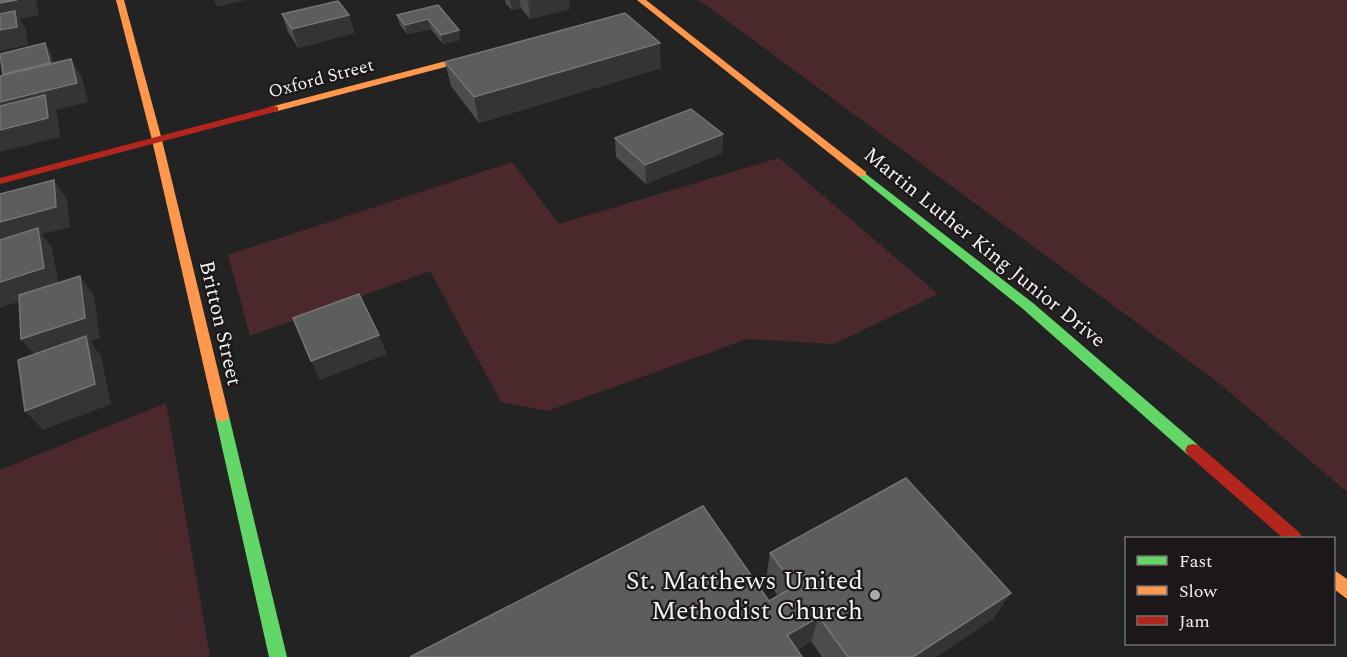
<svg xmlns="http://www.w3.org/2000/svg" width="1347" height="657" viewBox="0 0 1347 657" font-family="Spectral,serif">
<rect width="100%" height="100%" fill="#242323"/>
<!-- green -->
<g fill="#4b282c">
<polygon points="699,0 1347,0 1347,492 1220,384"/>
<polygon points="779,158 938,294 834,344 747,339 547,411 501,402 430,271 250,336 228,255 512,162 559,224"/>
<polygon points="166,403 210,657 0,657 0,470"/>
</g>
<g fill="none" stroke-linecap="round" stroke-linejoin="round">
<!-- fast -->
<g fill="#63d668" fill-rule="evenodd">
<polygon points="862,171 1033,303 1198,445 1201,450 1198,455 1193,456 1188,455 1023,309 858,176 856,174"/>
<polygon points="222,410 227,412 229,416 287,657 269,657 215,416 217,412"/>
</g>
<!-- slow -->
<g fill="#ff974d" fill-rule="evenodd">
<polygon points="116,0 124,0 162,140 229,416 227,420 222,422 217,420 215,416 152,140"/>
<polygon points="637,0 646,0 866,172 866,176 858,176"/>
<polygon points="488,50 493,53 491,55 274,112 269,109 270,107"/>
<polygon points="1334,570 1347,579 1347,599 1334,589"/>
</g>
<!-- jam -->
<g fill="#b3261e" fill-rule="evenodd">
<polygon points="274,106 278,107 278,111 0,184 0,178"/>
<polygon points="1193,444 1198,445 1300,533 1302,538 1283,538 1188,455 1185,450 1188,445"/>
</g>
</g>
<!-- wall -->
<g fill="#4d4b4b">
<polygon points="505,0 569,0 570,9 530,19 521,8 512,10 506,4"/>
<polygon points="438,5 460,40 443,44 431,29 407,34 400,25 397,15"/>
<polygon points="282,14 349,15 354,33 298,48 288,32"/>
<polygon points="445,62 661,68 479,123 451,86"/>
<polygon points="723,134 722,153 646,184 616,157 615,138"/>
<polygon points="770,553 994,618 936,657 822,657 811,641 797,650 410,657 769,601 778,596 766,579"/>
</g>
<!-- shaded-wall -->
<g fill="#353434">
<polygon points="17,0 36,0 39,15 20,19 26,29 28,45 0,51 0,3"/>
<polygon points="214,0 246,0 217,7"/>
<polygon points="510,0 519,0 521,8 512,10"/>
<polygon points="533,0 569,0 570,9 530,19 528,1"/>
<polygon points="349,15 354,33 298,48 292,29"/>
<polygon points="428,19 431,29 407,34 405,25"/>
<polygon points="459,30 460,40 443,44 441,35"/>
<polygon points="45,43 51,53 56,72 9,84 3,74"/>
<polygon points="660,43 661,68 479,123 474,97"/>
<polygon points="71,59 82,77 88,102 55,110 57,114 60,137 0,152 0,102"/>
<polygon points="723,134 722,153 646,184 645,165"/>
<polygon points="54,180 67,200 70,227 42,234 52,248 59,288 0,308 0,222"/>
<polygon points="80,276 94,296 100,338 90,341 101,356 111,404 43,430 25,411 38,359 21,339"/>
<polygon points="379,335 387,354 320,380 311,361"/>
<polygon points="1011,593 994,618 936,657 913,657"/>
<polygon points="819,617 811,641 785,657 787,635"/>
</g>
<!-- building -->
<g fill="#5e5d5d" stroke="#767474" stroke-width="1.5">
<polygon points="0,0 17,0 0,3"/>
<polygon points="338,1 349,15 292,29 282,14"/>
<polygon points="438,5 459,30 441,35 428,19 405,25 397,15"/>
<polygon points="15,11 17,27 0,30 0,14"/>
<polygon points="625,13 660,43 474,97 445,62"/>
<polygon points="45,43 50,63 3,74 0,54"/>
<polygon points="71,59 77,83 0,102 0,76"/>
<polygon points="45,95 48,118 0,130 0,106"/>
<polygon points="691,109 723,134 645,165 615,138"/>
<polygon points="54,180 56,207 0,222 0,194"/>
<polygon points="38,228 44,268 0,282 0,240"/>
<polygon points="80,276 85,318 21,339 19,295"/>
<polygon points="359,294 379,335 311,361 293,318"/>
<polygon points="86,336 95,384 25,411 18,360"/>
<polygon points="906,478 1011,593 913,657 848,657 819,617 787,635 802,657 410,657 703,506 769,601 795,586 770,553"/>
</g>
<!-- markers -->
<circle fill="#aba9a9" stroke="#1c1819" stroke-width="2" cx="875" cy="595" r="6"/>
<g text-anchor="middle" stroke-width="4.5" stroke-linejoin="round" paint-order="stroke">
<!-- far-street labels -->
<g font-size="18" fill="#f3f1f1" stroke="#1c1819">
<text transform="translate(321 78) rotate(-15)" y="6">Oxford Street</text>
</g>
<!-- street labels -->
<g font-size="21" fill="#f3f1f1" stroke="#1c1819">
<text transform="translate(985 247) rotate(39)" y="7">Martin Luther King Junior Drive</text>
<text transform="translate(221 323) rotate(77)" y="7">Britton Street</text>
</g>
<!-- near-poi labels -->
<g font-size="26" fill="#f3f1f1" stroke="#1c1819" text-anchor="end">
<text x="863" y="589">St. Matthews United<tspan x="863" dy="30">Methodist Church</tspan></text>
</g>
</g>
<!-- legend -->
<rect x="1125" y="537" width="210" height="108" fill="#1c1819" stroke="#726f6f" stroke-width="1.5"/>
<rect x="1137" y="556" width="30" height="9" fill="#63d668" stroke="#726f6f" stroke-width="1.5"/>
<text x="1179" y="567" font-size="18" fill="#f3f1f1">Fast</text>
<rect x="1137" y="586" width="30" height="9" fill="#ff974d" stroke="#726f6f" stroke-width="1.5"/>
<text x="1179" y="597" font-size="18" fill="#f3f1f1">Slow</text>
<rect x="1137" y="616" width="30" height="9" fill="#b3261e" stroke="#726f6f" stroke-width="1.5"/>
<text x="1179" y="627" font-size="18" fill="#f3f1f1">Jam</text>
</svg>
